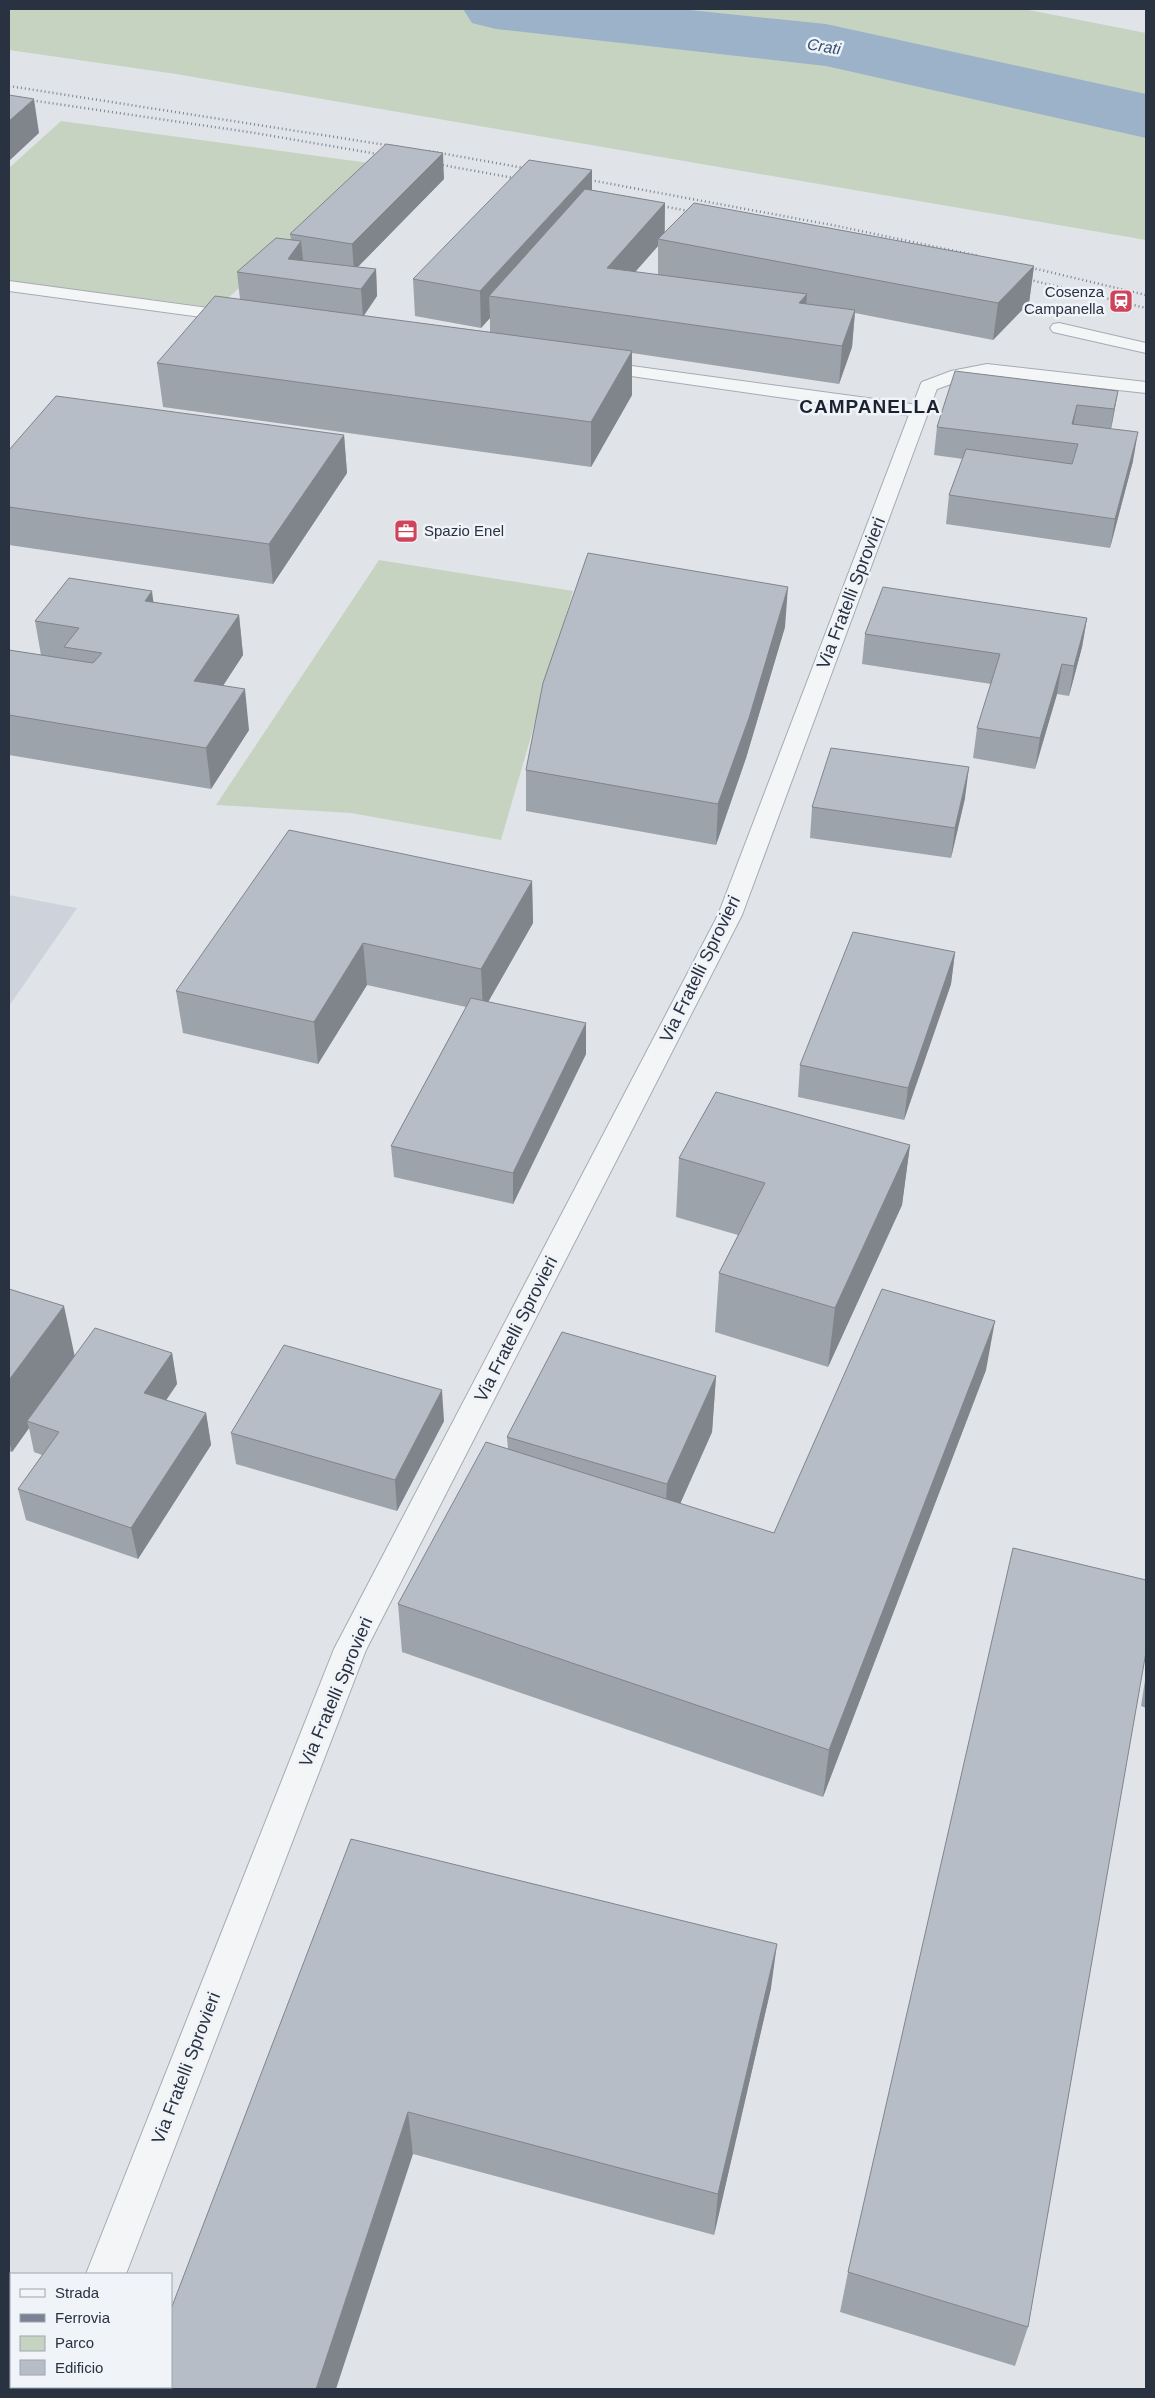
<svg xmlns="http://www.w3.org/2000/svg" width="1155" height="2398" viewBox="0 0 1155 2398" font-family="Helvetica,sans-serif">
<rect width="100%" height="100%" fill="#e0e4e9"/>
<!-- built -->
<polygon fill="#ced3db" points="9,895 77,908 9,1006"/>
<!-- green -->
<g fill="#c6d3c1">
<polygon points="9,9 1024,9 1146,33 1146,240 176,74 9,50"/>
<polygon points="61,121 376,164 217,308 9,281 9,168"/>
<polygon points="379,560 573,591 501,840 351,813 216,805"/>
</g>
<g fill="none" stroke-linecap="round" stroke-linejoin="round">
<!-- river -->
<polygon fill="#9bb2c9" fill-rule="evenodd" points="463,9 680,9 826,24 1146,94 1146,138 826,66 496,29 472,23"/>
<!-- lane casing -->
<g stroke="#a5abb3" stroke-width="2">
<g id="lane">
<polygon points="9,281 238,312 244,313 247,317 244,321 238,322 9,291"/>
<polygon points="1059,323 1146,343 1146,353 1053,332 1050,328 1053,324"/>
<polygon points="595,361 919,405 926,407 928,411 926,415 919,417 589,370 586,366 589,362"/>
<polygon points="987,364 1146,382 1146,393 987,376 962,380 929,392 922,390 920,386 922,382 951,371"/>
</g>
</g>
<!-- street casing -->
<g stroke="#a5abb3" stroke-width="2">
<g id="street">
<polygon points="929,380 936,382 938,386 742,915 366,1650 126,2274 86,2274 334,1649 718,915 920,386 922,382"/>
<polygon points="42,2387 82,2387 81,2389 41,2389"/>
</g>
</g>
<!-- lane -->
<use href="#lane" fill="#f3f5f7" fill-rule="evenodd"/>
<!-- street -->
<use href="#street" fill="#f3f5f7" fill-rule="evenodd"/>
<!-- rail -->
<g stroke="#798393" stroke-width="2.5" stroke-dasharray="1 3" stroke-linecap="butt">
<polyline points="9,86 399,147"/>
<polyline points="9,97 255,133 389,156"/>
<polyline points="429,151 535,170"/>
<polyline points="431,163 525,180"/>
<polyline points="579,178 837,226 979,256"/>
<polyline points="652,204 699,213"/>
<polyline points="1020,265 1146,295"/>
<polyline points="1018,277 1146,308"/>
</g>
</g>
<!-- wall -->
<g fill="#9da3aa" fill-rule="evenodd">
<path d="M444,179L357,267L376,269L377,296L363,316L490,332V318L481,328L415,316L413,279L592,190L665,203V233L1034,266L1029,303L993,340L855,313L852,347L839,384L632,353V395L591,467L163,407L157,363L240,299L237,272L291,240L290,234ZM658,246V275L635,272Z"/>
<polygon points="1118,391 1111,429 1133,461 1110,548 946,524 949,495 963,459 934,455 937,427"/>
<polygon points="344,435 347,473 273,584 9,545 9,450"/>
<polygon points="153,602 239,615 243,655 223,686 249,730 211,789 9,755 9,650 41,655 35,621"/>
<polygon points="1087,618 1082,647 1069,696 1057,694 1035,769 973,758 977,728 991,684 862,664 865,634"/>
<polygon points="785,627 746,758 716,845 526,811 526,770"/>
<polygon points="965,798 951,858 810,838 812,807"/>
<polygon points="532,881 533,923 488,1002 586,1054 513,1204 394,1177 391,1146 466,1007 367,985 318,1064 183,1033 176,991"/>
<polygon points="955,952 951,984 904,1120 798,1097 800,1065"/>
<polygon points="910,1145 902,1205 828,1367 715,1332 719,1273 738,1235 676,1217 679,1158"/>
<polygon points="9,1289 74,1356 172,1353 177,1384 166,1400 206,1413 211,1445 138,1559 26,1520 18,1489 42,1455 34,1452 29,1428 12,1452 9,1451"/>
<polygon points="986,1370 823,1797 402,1652 398,1604 508,1449 507,1437 716,1376 712,1432 680,1504 774,1533"/>
<polygon points="444,1421 397,1511 236,1464 231,1433"/>
<polygon points="1146,1674 1146,1708 1141,1706"/>
<polygon points="351,1839 771,1988 714,2235 413,2154"/>
<polygon points="848,2272 1028,2327 1015,2366 840,2312"/>
</g>
<!-- shaded-wall -->
<g fill="#80848b">
<polygon points="34,99 39,133 9,161 9,121"/>
<polygon points="443,153 444,179 354,271 352,244"/>
<polygon points="592,170 592,205 489,296 490,318 481,328 480,291"/>
<polygon points="665,203 664,239 658,239 658,246 606,305 607,268"/>
<polygon points="301,241 304,268 288,259"/>
<polygon points="1034,266 1029,303 993,340 998,303"/>
<polygon points="376,269 377,296 363,317 361,289"/>
<polygon points="807,294 804,331 799,303"/>
<polygon points="855,310 852,347 839,384 842,346"/>
<polygon points="632,351 632,395 591,467 591,422"/>
<polygon points="1118,391 1113,419 1109,438 1114,409"/>
<polygon points="1077,405 1072,433 1072,424"/>
<polygon points="1138,432 1133,461 1110,548 1115,519"/>
<polygon points="344,435 347,473 273,584 269,544"/>
<polygon points="788,587 785,627 746,758 716,845 718,804"/>
<polygon points="152,591 157,630 145,601"/>
<polygon points="239,615 243,655 199,722 194,681"/>
<polygon points="1087,618 1082,647 1069,696 1074,666"/>
<polygon points="1062,664 1057,694 1035,769 1040,738"/>
<polygon points="245,689 249,730 211,789 206,748"/>
<polygon points="969,767 965,798 951,858 955,828"/>
<polygon points="532,881 533,923 483,1011 481,969"/>
<polygon points="363,943 367,985 318,1064 314,1022"/>
<polygon points="955,952 951,984 904,1120 908,1088"/>
<polygon points="586,1023 586,1054 513,1204 513,1173"/>
<polygon points="910,1145 902,1205 828,1367 835,1308"/>
<polygon points="64,1306 76,1362 27,1421 29,1428 12,1452 9,1441 9,1380"/>
<polygon points="995,1321 986,1370 823,1797 829,1750"/>
<polygon points="172,1353 177,1384 150,1424 144,1393"/>
<polygon points="716,1376 712,1432 664,1540 667,1484"/>
<polygon points="442,1390 444,1421 397,1511 395,1480"/>
<polygon points="206,1413 211,1445 138,1559 131,1528"/>
<polygon points="777,1944 771,1988 714,2235 718,2194"/>
<polygon points="408,2112 413,2154 336,2389 316,2389"/>
</g>
<!-- building -->
<g fill="#b7bdc6" stroke="#80848b">
<polygon points="9,95 34,99 9,121"/>
<polygon points="386,144 443,153 352,244 290,234"/>
<polygon points="529,160 592,170 480,291 413,279"/>
<polygon points="585,189 665,203 607,268 807,294 799,303 855,310 842,346 489,296"/>
<polygon points="694,203 1034,266 998,303 658,239"/>
<polygon points="276,238 301,241 288,259 376,269 361,289 237,272"/>
<polygon points="215,296 632,351 591,422 157,363"/>
<polygon points="955,371 1118,391 1114,409 1077,405 1072,424 1138,432 1115,519 949,495 966,449 1072,464 1078,444 937,427"/>
<polygon points="56,396 344,435 269,544 9,507 9,450"/>
<polygon points="588,553 788,587 749,718 718,804 526,770 543,683"/>
<polygon points="69,578 152,591 145,601 239,615 194,681 245,689 206,748 9,715 9,650 93,663 102,653 64,647 79,628 35,621"/>
<polygon points="883,587 1087,618 1074,666 1062,664 1040,738 977,728 1000,654 865,634"/>
<polygon points="831,748 969,767 955,828 812,807"/>
<polygon points="289,830 532,881 481,969 363,943 314,1022 176,991"/>
<polygon points="853,932 955,952 908,1088 800,1065"/>
<polygon points="471,998 586,1023 513,1173 391,1146"/>
<polygon points="716,1092 910,1145 835,1308 719,1273 765,1183 679,1158"/>
<polygon points="9,1289 64,1306 9,1380"/>
<polygon points="882,1289 995,1321 829,1750 398,1604 486,1442 774,1533"/>
<polygon points="95,1328 172,1353 144,1393 206,1413 131,1528 18,1489 59,1432 27,1421"/>
<polygon points="562,1332 716,1376 667,1484 507,1437"/>
<polygon points="284,1345 442,1390 395,1480 231,1433"/>
<polygon points="1013,1548 1146,1580 1146,1652 1028,2327 848,2272"/>
<polygon points="351,1839 777,1944 718,2194 408,2112 316,2389 141,2389 142,2387 171,2387 171,2309"/>
</g>
<!-- icons -->
<defs>
<g id="station-square" transform="scale(1.25)"><rect x="-9" y="-9" width="18" height="18" rx="4" fill="#ce455b" stroke="#f0f3f7"/><path d="M-3-6H3Q5-6 5-4V2Q5 4 3 4L4.5 6H3L1.5 4h-3L-3 6H-4.5L-3 4Q-5 4-5 2V-4Q-5-6-3-6ZM-3.5-4v3h7v-3ZM-3.5 1v1.5H-2V1ZM2 1v1.5H3.5V1Z" fill="#fff"/></g>
<g id="office-square" transform="scale(1.25)"><rect x="-9" y="-9" width="18" height="18" rx="4" fill="#ce455b" stroke="#f0f3f7"/><path d="M-6-3h4V-5.5h4V-3h4V5H-6ZM-1-4.5V-3h2v-1.5ZM-6 0V1H6V0Z" fill="#fff"/></g>
</defs>
<g fill-rule="evenodd">
<use href="#station-square" x="1121" y="301"/>
<use href="#office-square" x="406" y="531"/>
</g>
<g text-anchor="middle" stroke-width="5" stroke-linejoin="round" paint-order="stroke">
<!-- far-poi labels -->
<g font-size="15" fill="#293241" stroke="#f0f3f7" text-anchor="end">
<text x="1104" y="297">Cosenza<tspan x="1104" dy="17">Campanella</tspan></text>
<text x="424" y="536" text-anchor="start">Spazio Enel</text>
</g>
<!-- far-water labels -->
<g font-size="16" font-style="italic" fill="#335175" stroke="#f0f3f7">
<text transform="translate(824 46) rotate(9)" y="6">Crati</text>
</g>
<!-- street labels -->
<g font-size="18" fill="#293241" stroke="#f0f3f7">
<text transform="translate(851 593) rotate(-69)" y="6">Via Fratelli Sprovieri</text>
<text transform="translate(700 969) rotate(-64)" y="6">Via Fratelli Sprovieri</text>
<text transform="translate(516 1329) rotate(-63)" y="6">Via Fratelli Sprovieri</text>
<text transform="translate(336 1692) rotate(-67)" y="6">Via Fratelli Sprovieri</text>
<text transform="translate(186 2068) rotate(-69)" y="6">Via Fratelli Sprovieri</text>
</g>
<!-- far-district labels -->
<g font-size="19" font-weight="bold" letter-spacing="1" fill="#1b2331" stroke="#f0f3f7">
<text x="870" y="413">CAMPANELLA</text>
</g>
</g>
<!-- border -->
<rect width="1155" height="2398" fill="none" stroke="#293241" stroke-width="20"/>
<!-- legend -->
<rect x="10" y="2273" width="162" height="115" fill="#f0f3f7" stroke="#a0a6ae"/>
<rect x="20" y="2289" width="25" height="8" fill="#f3f5f7" stroke="#a0a6ae"/>
<text x="55" y="2298" font-size="15" fill="#293241">Strada</text>
<rect x="20" y="2314" width="25" height="8" fill="#798393" stroke="#a0a6ae"/>
<text x="55" y="2323" font-size="15" fill="#293241">Ferrovia</text>
<rect x="20" y="2336" width="25" height="15" fill="#c6d3c1" stroke="#a0a6ae"/>
<text x="55" y="2348" font-size="15" fill="#293241">Parco</text>
<rect x="20" y="2360" width="25" height="15" fill="#b7bdc6" stroke="#a0a6ae"/>
<text x="55" y="2373" font-size="15" fill="#293241">Edificio</text>
</svg>
